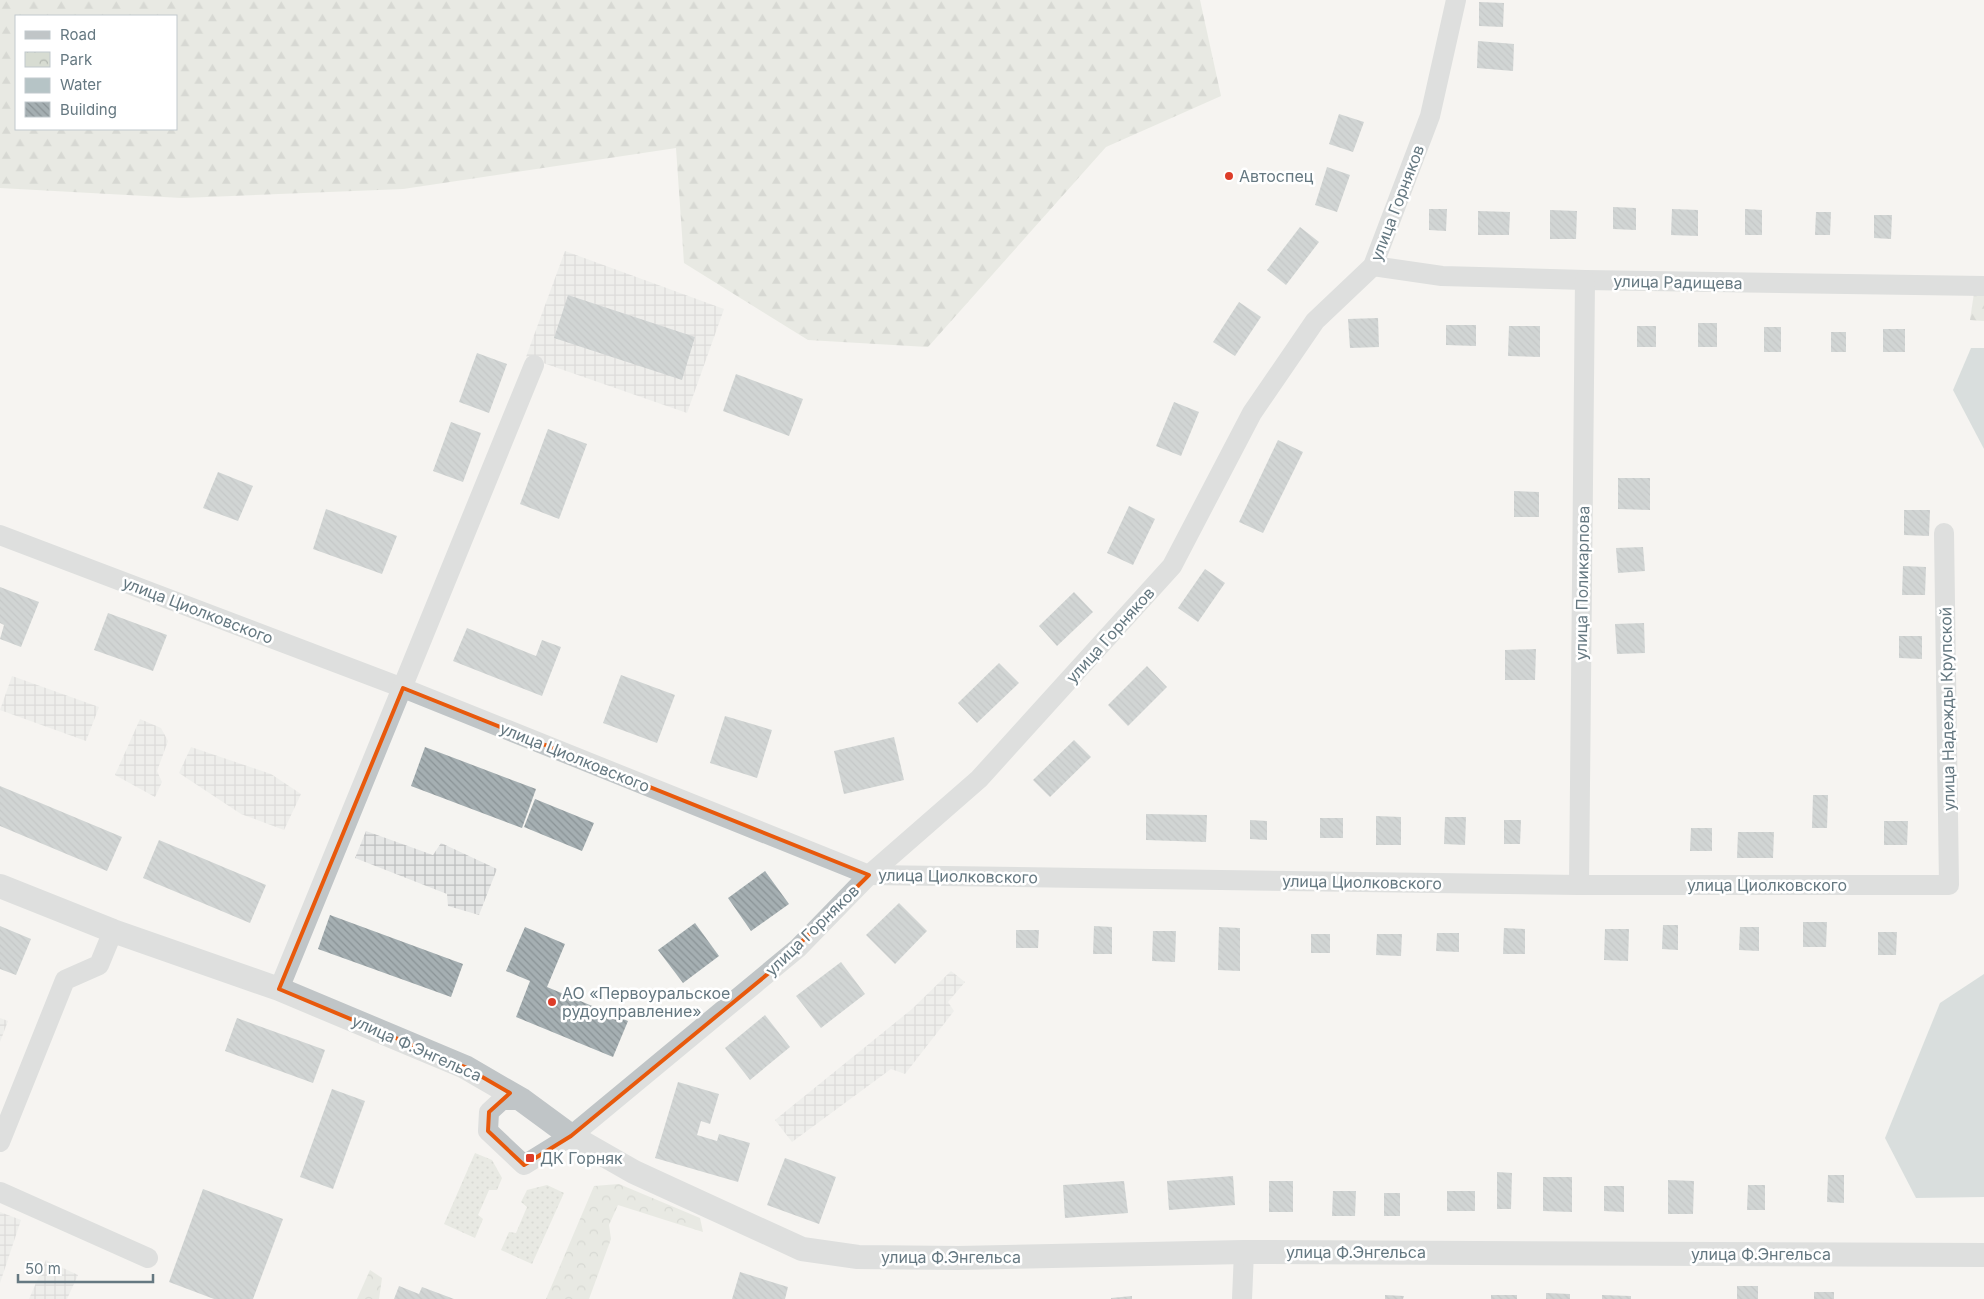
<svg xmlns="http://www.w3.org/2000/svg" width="1984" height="1299" viewBox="0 0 1984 1299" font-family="Inter,sans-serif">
<defs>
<pattern id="industrial-grid" width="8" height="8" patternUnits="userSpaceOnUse" patternTransform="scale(1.25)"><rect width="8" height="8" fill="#e5e6e5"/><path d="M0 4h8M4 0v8" fill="none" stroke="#bdbfbf"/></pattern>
<pattern id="grass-dots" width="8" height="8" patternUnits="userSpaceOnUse" patternTransform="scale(1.25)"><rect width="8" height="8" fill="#d7dcd2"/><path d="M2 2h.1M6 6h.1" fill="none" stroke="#b2b7b0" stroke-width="1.8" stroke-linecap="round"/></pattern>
<pattern id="forest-firs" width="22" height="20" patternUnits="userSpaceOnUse" patternTransform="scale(1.25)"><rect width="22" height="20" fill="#d7dcd2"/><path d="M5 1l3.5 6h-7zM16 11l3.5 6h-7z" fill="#b2b7b0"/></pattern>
<pattern id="park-crowns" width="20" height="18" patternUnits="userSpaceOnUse" patternTransform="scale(1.25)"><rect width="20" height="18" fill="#d7dcd2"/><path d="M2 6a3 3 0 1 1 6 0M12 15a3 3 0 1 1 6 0" fill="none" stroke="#b2b7b0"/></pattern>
<pattern id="building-back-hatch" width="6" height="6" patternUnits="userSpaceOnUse" patternTransform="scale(1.25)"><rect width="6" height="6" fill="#a5afb2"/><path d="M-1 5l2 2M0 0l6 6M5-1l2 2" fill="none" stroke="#8a9396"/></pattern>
</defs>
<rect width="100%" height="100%" fill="#f5f4f1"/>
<!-- industrial -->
<g fill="url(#industrial-grid)">
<polygon points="565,251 724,309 687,413 526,357"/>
<polygon points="12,676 99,707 86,741 0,710"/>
<polygon points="140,719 161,728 168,741 157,771 162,782 155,797 115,775"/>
<polygon points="191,747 271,774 301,794 284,830 241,814 179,773"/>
<polygon points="366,831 433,855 441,843 497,869 479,915 448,906 447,894 355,858"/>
<polygon points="951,971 965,982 948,1002 954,1011 905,1074 891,1069 792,1142 775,1120 912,1009"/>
<polygon points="0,1018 8,1021 0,1042"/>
<polygon points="0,1212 21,1220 0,1283"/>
<polygon points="46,1260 78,1275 67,1299 29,1299"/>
</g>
<!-- grass -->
<g fill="url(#grass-dots)">
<polygon points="475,1153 492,1160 502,1178 497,1190 489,1190 478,1215 483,1219 475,1238 444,1224"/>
<polygon points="547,1185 564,1193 532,1264 501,1250 509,1232 516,1233 527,1207 521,1202 527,1190"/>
</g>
<!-- forest -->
<g fill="url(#forest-firs)" fill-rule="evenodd">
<path d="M0,0H1200L1221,96L1106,147L928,347L808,340L684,263L676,148L403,189L182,198L0,188ZM176,16V129H16V16Z"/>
<polygon points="1974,293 1984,293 1984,321 1970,320"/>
</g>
<!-- park -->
<g fill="url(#park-crowns)">
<polygon points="619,1184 700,1218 703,1232 618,1205 609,1225 611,1239 589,1299 546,1299 594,1186"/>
<polygon points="370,1270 382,1278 379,1299 357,1299"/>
</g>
<!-- water -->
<g fill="#b6c4c6">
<polygon points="1971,348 1984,348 1984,449 1953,390"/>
<polygon points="1984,974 1984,1197 1916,1198 1885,1138 1940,1003"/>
</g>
<!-- building -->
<g fill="url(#building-back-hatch)">
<polygon points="1479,2 1504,3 1503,27 1479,26"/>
<polygon points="1478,41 1514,44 1513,71 1477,68"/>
<polygon points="1339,114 1364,122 1353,152 1329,144"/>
<polygon points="1327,167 1350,175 1337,212 1315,205"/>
<polygon points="1613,207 1636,208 1636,230 1613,229"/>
<polygon points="1429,209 1447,209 1446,231 1429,230"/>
<polygon points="1672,209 1698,210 1698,236 1671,235"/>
<polygon points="1745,209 1762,210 1762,235 1745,235"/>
<polygon points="1550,210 1577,211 1576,239 1550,239"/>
<polygon points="1478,211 1510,212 1509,235 1478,235"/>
<polygon points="1816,212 1831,212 1830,235 1815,235"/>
<polygon points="1874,215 1892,215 1891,239 1874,238"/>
<polygon points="1300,227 1319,242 1286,285 1267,270"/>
<polygon points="568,295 695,337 682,380 554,338"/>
<polygon points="1239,302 1261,317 1235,356 1213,342"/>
<polygon points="1378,318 1379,347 1350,348 1348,319"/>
<rect x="1698" y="323" width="19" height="24"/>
<polygon points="1446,325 1476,325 1476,346 1446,345"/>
<polygon points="1509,326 1540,326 1540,357 1508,356"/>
<rect x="1637" y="326" width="19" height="21"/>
<rect x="1764" y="327" width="17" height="25"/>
<rect x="1883" y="329" width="22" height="23"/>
<rect x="1831" y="332" width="15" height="20"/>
<polygon points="477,353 507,364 489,413 459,402"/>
<polygon points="736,374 803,399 789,436 723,411"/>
<polygon points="1174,402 1199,412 1181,456 1156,446"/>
<polygon points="451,422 481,433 463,482 433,471"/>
<polygon points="548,429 587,444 559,519 520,504"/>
<polygon points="1278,440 1303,452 1263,533 1239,522"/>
<polygon points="218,472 253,486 238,521 203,508"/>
<polygon points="1618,478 1650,478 1650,510 1618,509"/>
<polygon points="1514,491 1539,492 1539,517 1514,517"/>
<polygon points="1129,506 1155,519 1133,565 1107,553"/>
<polygon points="326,509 397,536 382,574 313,549"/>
<polygon points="1904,510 1930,510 1929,536 1904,535"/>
<polygon points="1643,547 1645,571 1618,573 1616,548"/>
<polygon points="1903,566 1926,567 1925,595 1902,595"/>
<polygon points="1205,569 1225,583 1198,622 1178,608"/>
<polygon points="0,587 39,602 21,647 0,639 4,625 0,623"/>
<polygon points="1074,592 1093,612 1057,646 1039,626"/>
<polygon points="108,613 167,635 153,671 94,650"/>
<polygon points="1644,623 1645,653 1617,654 1615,624"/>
<polygon points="467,628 536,656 542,640 561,647 542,696 453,661"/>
<polygon points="1899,636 1922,636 1922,659 1899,658"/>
<polygon points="1536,649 1535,680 1505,680 1505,650"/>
<polygon points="999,663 1019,683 977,723 958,703"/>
<polygon points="1147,666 1167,687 1128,726 1108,705"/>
<polygon points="621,675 675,695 657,743 603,723"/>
<polygon points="725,716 772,730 757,778 710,763"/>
<polygon points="894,737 904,780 844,794 834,751"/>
<polygon points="1074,740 1091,757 1050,797 1033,780"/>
<polygon points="425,747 536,789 522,828 411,786"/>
<polygon points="0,786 122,837 107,871 0,826"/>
<polygon points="1813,795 1828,795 1827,828 1812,828"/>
<polygon points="535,799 594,823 582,851 524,827"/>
<polygon points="1146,814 1207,815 1206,842 1146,840"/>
<polygon points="1376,816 1401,817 1401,845 1376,845"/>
<polygon points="1445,817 1466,817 1465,845 1444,844"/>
<rect x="1320" y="818" width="23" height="20"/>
<polygon points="1250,820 1267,821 1267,840 1250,839"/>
<polygon points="1504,820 1521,820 1520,844 1504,844"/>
<polygon points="1884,821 1908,821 1907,845 1884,845"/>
<polygon points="1691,828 1712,828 1712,851 1690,851"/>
<polygon points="1738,832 1774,832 1773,858 1737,858"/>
<polygon points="159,840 266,885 250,923 143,878"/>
<polygon points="765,871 789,904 751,931 728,898"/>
<polygon points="899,903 927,931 895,964 866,935"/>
<polygon points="330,915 463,964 451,997 318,949"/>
<polygon points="1803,922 1827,922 1826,947 1803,947"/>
<polygon points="695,923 719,956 683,983 658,950"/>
<polygon points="1663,925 1678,925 1678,950 1662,949"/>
<polygon points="0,926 31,939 16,975 0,969"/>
<polygon points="1094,926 1112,927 1112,954 1093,954"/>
<polygon points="525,927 565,944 547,987 628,1021 613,1057 516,1017 530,981 506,971"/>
<polygon points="1219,927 1240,928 1240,971 1218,970"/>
<polygon points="1740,927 1759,927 1759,951 1739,950"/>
<polygon points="1504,928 1525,929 1525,954 1503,954"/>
<polygon points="1605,929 1629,929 1628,961 1604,960"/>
<polygon points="1016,930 1039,930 1038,948 1016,948"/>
<polygon points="1153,931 1176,931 1175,962 1152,961"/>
<polygon points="1878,932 1897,932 1896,955 1878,955"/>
<polygon points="1437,933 1459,933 1459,952 1436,951"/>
<rect x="1311" y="934" width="19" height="19"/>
<polygon points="1377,934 1402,934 1401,956 1376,955"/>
<polygon points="841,962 865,994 821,1028 796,996"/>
<polygon points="765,1015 790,1047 750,1080 725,1048"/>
<polygon points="237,1018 325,1050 313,1083 225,1051"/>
<polygon points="678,1082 719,1094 710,1124 701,1121 697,1135 717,1141 719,1134 750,1143 738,1182 655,1158"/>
<polygon points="332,1089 365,1101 333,1189 300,1177"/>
<polygon points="785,1158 836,1177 819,1224 767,1205"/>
<polygon points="1497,1172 1512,1173 1511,1209 1497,1209"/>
<polygon points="1828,1175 1844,1175 1844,1203 1827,1202"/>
<polygon points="1233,1176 1235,1205 1169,1210 1167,1181"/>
<polygon points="1543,1177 1572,1177 1572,1212 1543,1211"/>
<polygon points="1668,1180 1694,1181 1693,1214 1668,1214"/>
<polygon points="1124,1181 1128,1213 1065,1218 1063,1185"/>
<rect x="1269" y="1181" width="24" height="31"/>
<polygon points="1748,1185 1765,1185 1765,1210 1747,1210"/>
<polygon points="1604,1186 1624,1186 1624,1212 1604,1211"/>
<polygon points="203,1189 283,1219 253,1299 214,1299 169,1282"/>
<polygon points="1333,1191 1356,1191 1355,1216 1332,1216"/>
<rect x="1447" y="1191" width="28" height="20"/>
<rect x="1384" y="1193" width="16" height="23"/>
<polygon points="740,1272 788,1287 785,1299 732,1299"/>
<polygon points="399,1286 419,1294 422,1287 454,1299 394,1299"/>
<rect x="1737" y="1286" width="21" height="13"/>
<rect x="1814" y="1292" width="20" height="7"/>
<polygon points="1546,1293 1570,1294 1570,1299 1546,1299"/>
<polygon points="1385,1295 1404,1296 1403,1299 1385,1299"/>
<rect x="1491" y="1295" width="26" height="4"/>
<polygon points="1602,1295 1631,1296 1631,1299 1602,1299"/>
<polygon points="1132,1296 1132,1299 1111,1299 1111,1298"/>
</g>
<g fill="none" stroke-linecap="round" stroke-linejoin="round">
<!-- minor -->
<g stroke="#c0c5c7" stroke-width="20">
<polyline points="1373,266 1442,276 1585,280 1984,286"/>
<polyline points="0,535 403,688 869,875 1579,885 1949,885 1944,533"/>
<polyline points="1579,885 1585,280"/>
<polyline points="279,989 534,365"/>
<polyline points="522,1100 502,1100 489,1112 488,1131 524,1165 571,1136 798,948 869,875 979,779 1172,566 1252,413 1315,321 1373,266 1430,116 1456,0"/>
<polyline points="0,1142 65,980 99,965 113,931"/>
<polyline points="0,1192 148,1258"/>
<polyline points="1242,1299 1244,1252"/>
</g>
<!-- tertiary -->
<polyline stroke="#c0c5c7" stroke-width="24" points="0,886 113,931 279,989 465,1067 522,1100 571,1136 634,1172 802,1249 858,1257 958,1258 1244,1252 1984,1255"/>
</g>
<!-- marked area -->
<path d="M0 0H1984V1299H0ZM403,688L869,875L775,968L571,1136L524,1165L488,1131L489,1112L510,1093L465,1067L279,989Z" fill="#f5f4f1" fill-opacity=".55" fill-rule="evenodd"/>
<path fill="none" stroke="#e8590c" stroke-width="4" stroke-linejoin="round" d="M403,688L869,875L775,968L571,1136L524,1165L488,1131L489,1112L510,1093L465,1067L279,989Z"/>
<!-- markers -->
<g fill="#dd3d29" stroke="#fff" stroke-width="2">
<circle cx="1229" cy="176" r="5"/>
<circle cx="552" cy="1002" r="5"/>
<rect x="525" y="1153" width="10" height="10" rx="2.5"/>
</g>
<g text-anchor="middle" stroke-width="5" stroke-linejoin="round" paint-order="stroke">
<!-- poi labels -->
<g font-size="16" fill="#657881" stroke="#fff" text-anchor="start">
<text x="1239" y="182">Автоспец</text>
<text x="562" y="999">АО «Первоуральское<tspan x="562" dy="18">рудоуправление»</tspan></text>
<text x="540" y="1164">ДК Горняк</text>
</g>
<!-- street labels -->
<g font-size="16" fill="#657881" stroke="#fff">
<text transform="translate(1397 203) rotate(-69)" y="6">улица Горняков</text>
<text transform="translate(1678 282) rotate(1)" y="6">улица Радищева</text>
<text transform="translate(1582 583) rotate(-89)" y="6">улица Поликарпова</text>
<text transform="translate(198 610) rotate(21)" y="6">улица Циолковского</text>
<text transform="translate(1110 635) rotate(-48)" y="6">улица Горняков</text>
<text transform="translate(1947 709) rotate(-91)" y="6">улица Надежды Крупской</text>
<text transform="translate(575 757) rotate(22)" y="6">улица Циолковского</text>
<text transform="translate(958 876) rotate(1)" y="6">улица Циолковского</text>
<text transform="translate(1362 882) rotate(1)" y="6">улица Циолковского</text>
<text x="1767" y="891">улица Циолковского</text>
<text transform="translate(812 930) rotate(-44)" y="6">улица Горняков</text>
<text transform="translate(417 1048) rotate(24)" y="6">улица Ф.Энгельса</text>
<text x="1356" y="1258">улица Ф.Энгельса</text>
<text x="1761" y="1260">улица Ф.Энгельса</text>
<text x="951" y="1263">улица Ф.Энгельса</text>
</g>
</g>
<!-- legend -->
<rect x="15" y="15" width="162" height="115" fill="#ffffff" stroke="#c1c9cd"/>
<rect x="25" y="31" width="25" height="8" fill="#c0c5c7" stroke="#c1c9cd"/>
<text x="60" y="40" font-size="15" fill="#657881">Road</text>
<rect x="25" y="52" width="25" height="15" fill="url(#park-crowns)" stroke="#c1c9cd"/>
<text x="60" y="65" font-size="15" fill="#657881">Park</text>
<rect x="25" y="78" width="25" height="15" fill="#b6c4c6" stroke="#c1c9cd"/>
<text x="60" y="90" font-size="15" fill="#657881">Water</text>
<rect x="25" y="102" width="25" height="15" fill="url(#building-back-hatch)" stroke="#c1c9cd"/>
<text x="60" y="115" font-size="15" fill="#657881">Building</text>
<!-- scale -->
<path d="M18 1274v8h135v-8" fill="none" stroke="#657881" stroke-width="2.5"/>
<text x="25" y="1274" font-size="15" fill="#657881" stroke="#ffffff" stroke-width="4" paint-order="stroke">50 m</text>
</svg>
